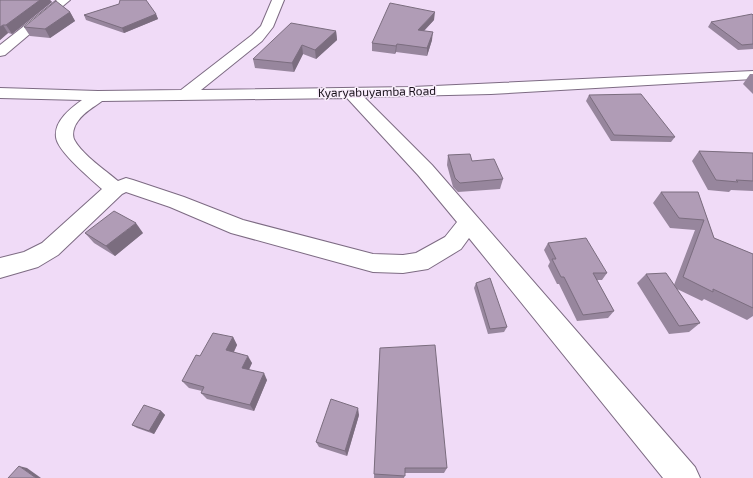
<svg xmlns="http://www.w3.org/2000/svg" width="753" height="478" viewBox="0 0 753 478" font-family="'Exo 2',sans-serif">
<rect width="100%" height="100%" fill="#f0dbf7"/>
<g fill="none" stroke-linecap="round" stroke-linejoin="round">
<!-- minor casing -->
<g stroke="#7d6b83" stroke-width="2">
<g id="minor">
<polygon points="57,0 70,0 5,55 0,56 0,45"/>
<path d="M272,0H284L273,27L262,41L201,90L413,87L753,71V79L491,94L364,97L432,165L695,467L700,478H663L469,238L461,249L428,269L403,273L373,272L231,233L170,207L126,192L122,194L58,255L38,267L0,278V258L24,252L42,243L102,189C91,179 57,151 56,137C54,121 71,108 82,100L0,98V88L98,91L181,90L252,35L261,26ZM347,98L418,175L457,222L445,237L416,253L403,255L373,254L243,220L184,197L133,180L126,178L118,181C105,170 83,155 75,141C71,135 74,126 78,121C84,112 94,107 102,101Z"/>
</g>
</g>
<!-- minor -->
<use href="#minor" fill="#fff" fill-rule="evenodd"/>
</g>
<!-- wall -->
<g fill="#97869d">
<polygon points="0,0 50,0 52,2 12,34 8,33 0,40"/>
<polygon points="119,4 156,14 158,19 124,33 86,20 84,15"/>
<polygon points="70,12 75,21 50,38 30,36 24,27"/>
<polygon points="753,15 753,49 738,50 708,27 711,22"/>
<polygon points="434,20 424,31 432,40 427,56 396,52 395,54 372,51 372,43"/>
<polygon points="336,31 337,40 316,59 303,54 294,72 255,68 253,59"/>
<polygon points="750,74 753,74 753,94 743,84"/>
<polygon points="589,95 675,137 671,142 611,141 586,101"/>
<polygon points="699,151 753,153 753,191 731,190 729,192 708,190 692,161"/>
<polygon points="448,155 472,161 503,179 500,189 458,192 453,187 447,165"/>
<polygon points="661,192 698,192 714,238 753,254 753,316 747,320 704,299 702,301 677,289 700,323 689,332 669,334 637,283 646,274 674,285 695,230 670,228 653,203"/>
<polygon points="85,233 143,233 115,256 94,243"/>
<polygon points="548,243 607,273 602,280 597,280 614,311 608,318 577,321 559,284 557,284 548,266 550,262 544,250"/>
<polygon points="476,283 507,327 504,332 488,334 474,288"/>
<polygon points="233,337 237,345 234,352 252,363 249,370 267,380 254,411 207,399 201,393 202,391 189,388 182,381"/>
<polygon points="380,348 447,468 444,473 405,473 404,478 374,478"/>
<polygon points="161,411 165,415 154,434 137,428 132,425"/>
<polygon points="359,415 347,456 319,447 316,442"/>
</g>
<!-- shaded-wall -->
<g fill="#7b6d7f">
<polygon points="40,0 50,0 52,2 12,34 6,25"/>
<polygon points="70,12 75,21 50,38 45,29"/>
<polygon points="435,12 434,20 417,38 418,30"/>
<polygon points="156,14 158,19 124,33 122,28"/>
<polygon points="3,25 8,33 0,40 0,27"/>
<polygon points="336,31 337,40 316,59 315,50"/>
<polygon points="433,32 432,40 427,56 427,48"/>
<polygon points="397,44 396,52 395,54 396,46"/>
<polygon points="302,45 303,54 294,72 292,63"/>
<polygon points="136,223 143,233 115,256 106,246"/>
<polygon points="233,337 237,345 231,357 226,350"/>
<polygon points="248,356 252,363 246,375 242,368"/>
<polygon points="264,373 267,380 254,411 250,405"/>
<polygon points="358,408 359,415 347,456 345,451"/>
<polygon points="161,411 165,415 154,434 149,431"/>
<polygon points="19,466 27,468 41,478 36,478"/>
</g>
<!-- building -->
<g fill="#b09cb6" stroke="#7b6d7f">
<polygon points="0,0 40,0 6,25 3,25 0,27"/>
<polygon points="120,0 146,0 156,14 122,28 84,15 119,4"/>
<polygon points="56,1 70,12 45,29 24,27"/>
<polygon points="390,3 435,12 418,30 433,32 427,48 397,44 396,46 372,43"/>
<polygon points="752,14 753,15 753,44 742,45 711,22"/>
<polygon points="291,23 336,31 315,50 302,45 292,63 253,59"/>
<polygon points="641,94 675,137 614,135 589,95"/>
<polygon points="699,151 753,153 753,181 736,180 738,182 716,180"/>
<polygon points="470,154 472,161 494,159 503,179 460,183 455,178 448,155"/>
<polygon points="661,192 698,192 714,238 753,254 753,308 713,289 713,292 683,277 704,220 679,218"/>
<polygon points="114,211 136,223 106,246 85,233"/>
<polygon points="586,238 607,273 593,273 614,311 583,315 564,277 561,277 552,259 556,259 548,243"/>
<polygon points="666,273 700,323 679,326 646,274"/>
<polygon points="490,278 507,327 490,329 476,283"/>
<polygon points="213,333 233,337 226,350 248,356 242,368 264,373 250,405 201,393 204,387 182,381 196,355 200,356"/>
<polygon points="435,345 447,468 405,468 405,476 374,474 380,348"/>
<polygon points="331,399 358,408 345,451 316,442"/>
<polygon points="144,405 161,411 149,431 132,425"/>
<polygon points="19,466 36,478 8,478"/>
</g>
<g text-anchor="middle" stroke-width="3" stroke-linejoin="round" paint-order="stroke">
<!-- far-street labels -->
<g font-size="12" fill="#150e17" stroke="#f9ecfc">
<text transform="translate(377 92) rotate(-1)" y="4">Kyaryabuyamba Road</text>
</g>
</g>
</svg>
